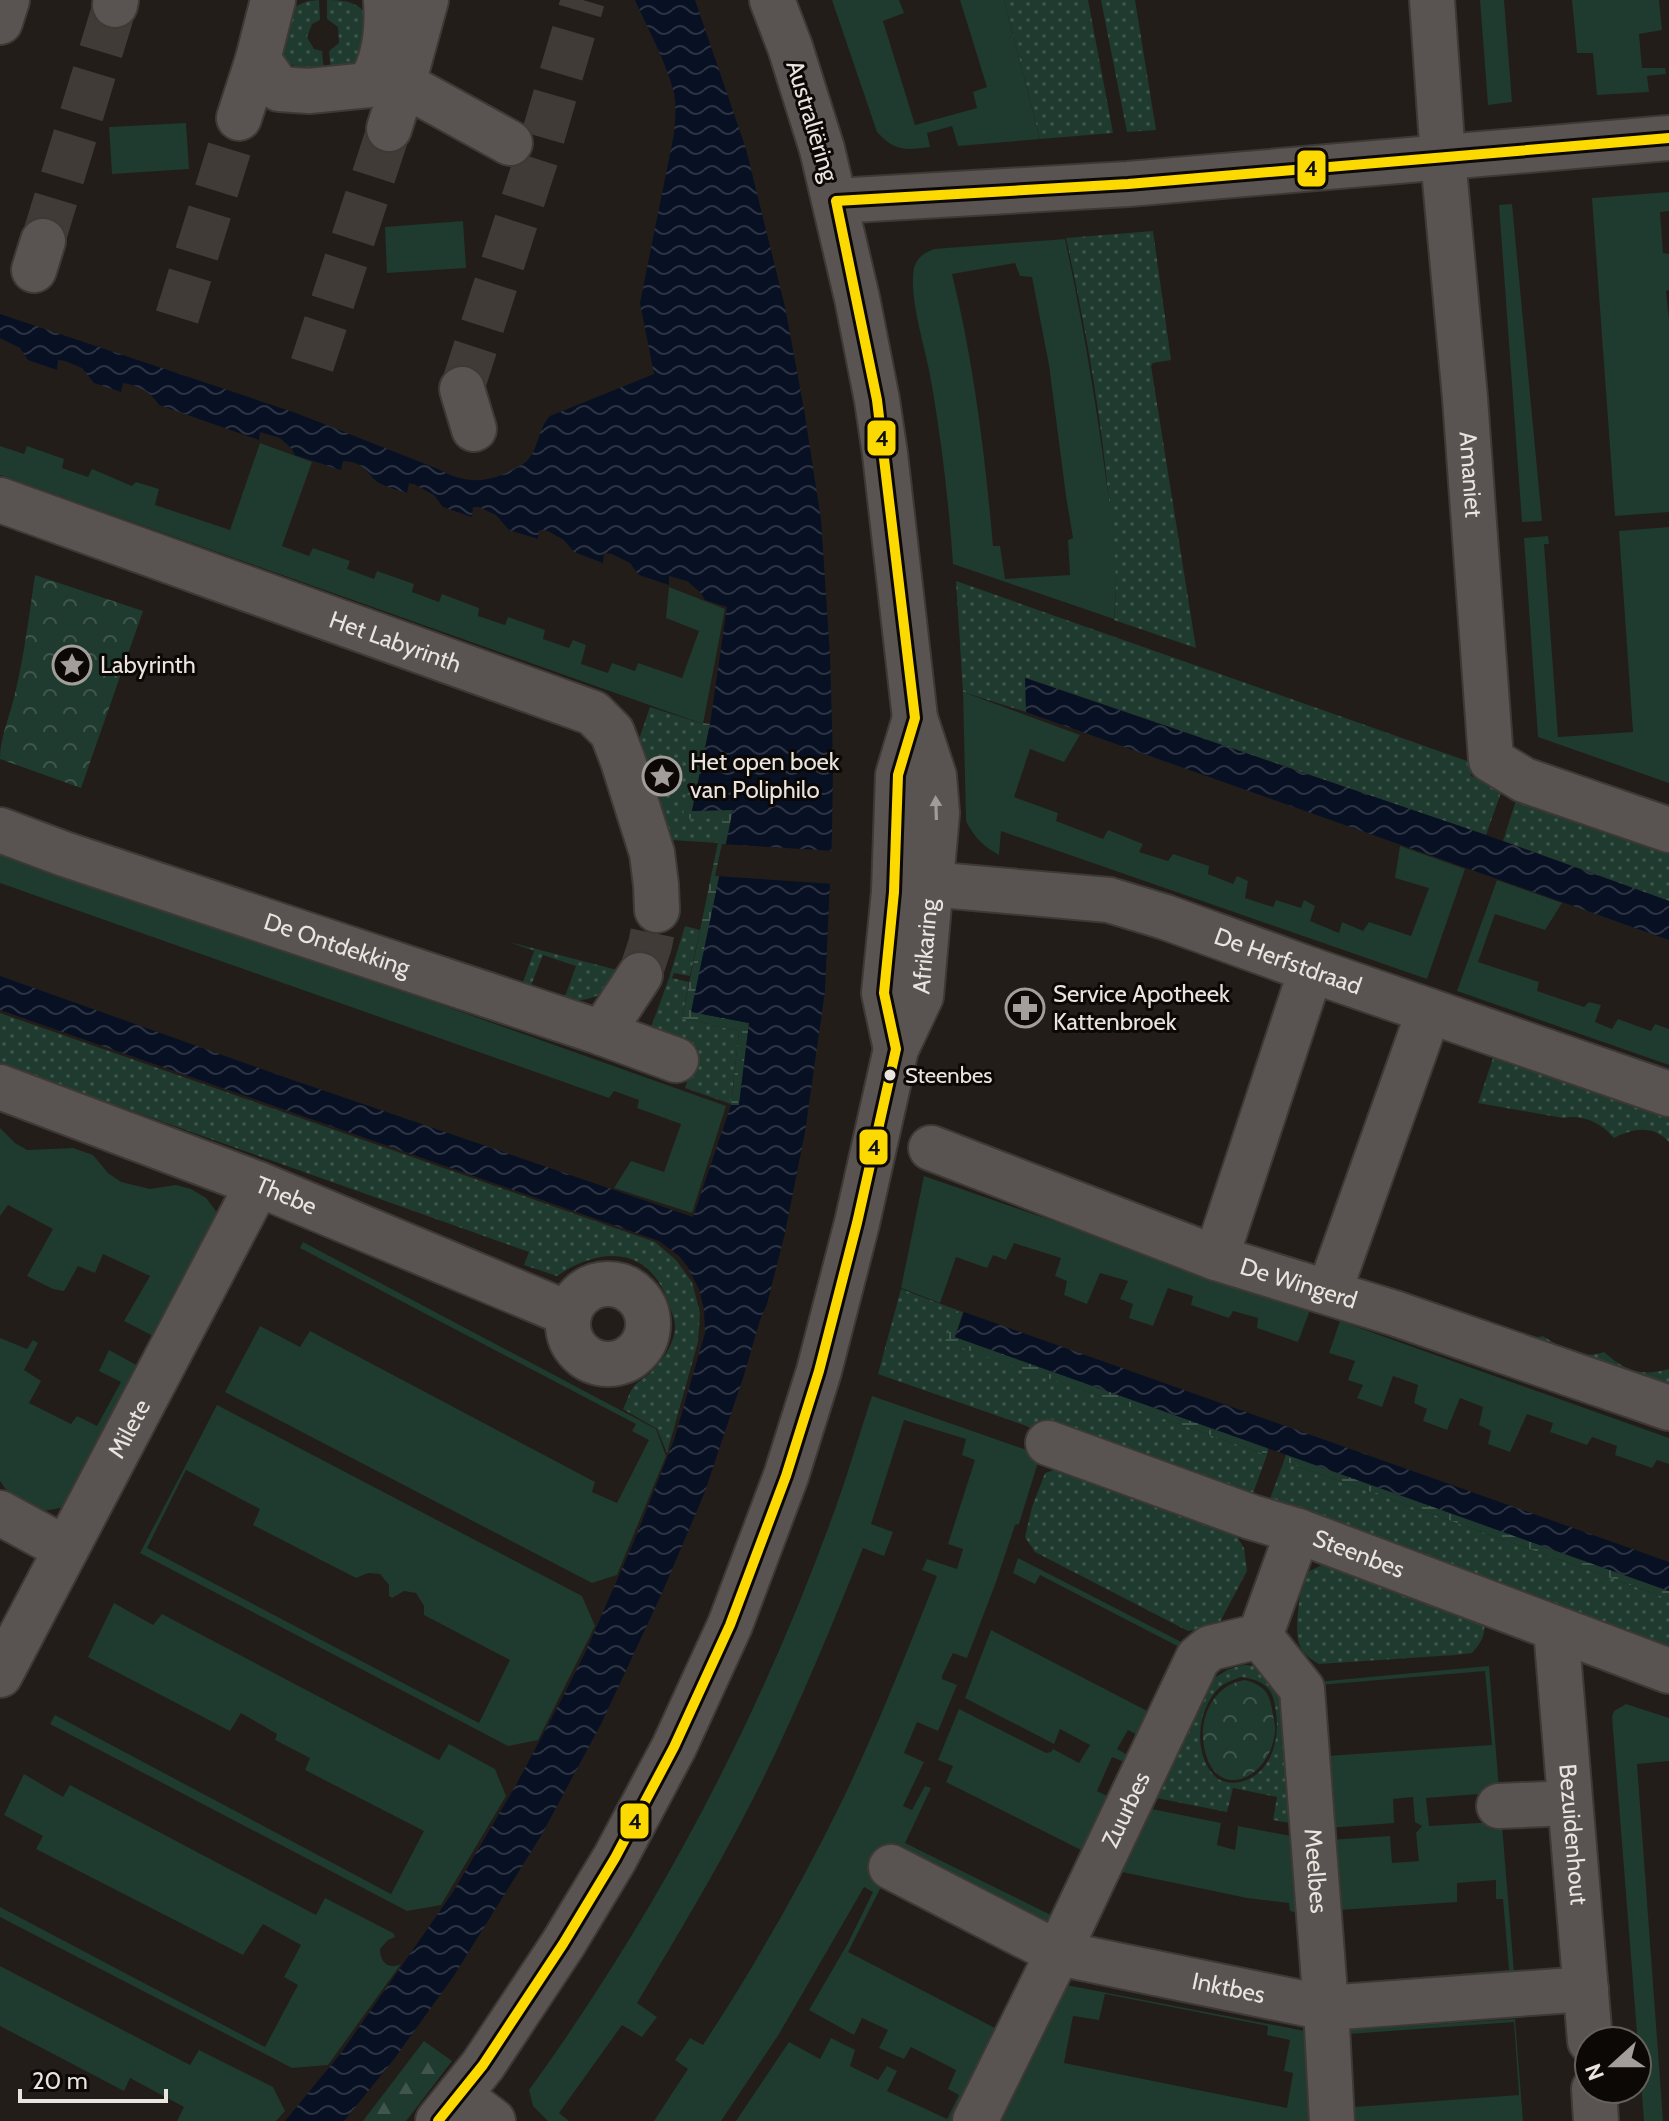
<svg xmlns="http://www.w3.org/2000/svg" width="1669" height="2121" viewBox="0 0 1669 2121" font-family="Cabin,sans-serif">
<defs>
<pattern id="grass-dots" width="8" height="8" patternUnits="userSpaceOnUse" patternTransform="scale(2)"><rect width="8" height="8" fill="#1f3a2e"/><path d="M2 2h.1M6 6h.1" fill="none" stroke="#40564c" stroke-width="1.8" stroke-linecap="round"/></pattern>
<pattern id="forest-firs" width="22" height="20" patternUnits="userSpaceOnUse" patternTransform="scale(2)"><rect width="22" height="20" fill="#1f3a2e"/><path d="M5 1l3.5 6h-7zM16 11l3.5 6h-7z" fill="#40564c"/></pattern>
<pattern id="wetland-marsh" width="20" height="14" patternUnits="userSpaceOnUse" patternTransform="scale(2)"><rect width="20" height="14" fill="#1f3a2e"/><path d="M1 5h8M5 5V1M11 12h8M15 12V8" fill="none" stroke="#40564c"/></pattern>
<pattern id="park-crowns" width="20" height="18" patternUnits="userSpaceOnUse" patternTransform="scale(2)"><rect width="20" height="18" fill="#1f3a2e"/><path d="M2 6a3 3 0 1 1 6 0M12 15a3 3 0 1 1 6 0" fill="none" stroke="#40564c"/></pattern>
<pattern id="water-waves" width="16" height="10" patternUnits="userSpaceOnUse" patternTransform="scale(2)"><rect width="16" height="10" fill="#081023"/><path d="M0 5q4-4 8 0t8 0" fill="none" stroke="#2c3342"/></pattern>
</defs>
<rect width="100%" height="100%" fill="#221d18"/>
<!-- grass -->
<g fill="url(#grass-dots)" fill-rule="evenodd">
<path d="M319,0L320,20L312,24L307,37L314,49L322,51L324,72C305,70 290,69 279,53L289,9L308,1Z"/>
<path d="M327,0C352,0 361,4 374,25L356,65L331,71L329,51L339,43L338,27L327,19Z"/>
<polygon points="1004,0 1088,0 1113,133 1040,139"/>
<polygon points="1101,0 1135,0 1156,130 1127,132"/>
<path d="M1153,231L1171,360L1153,363L1151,366L1196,648L1114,620C1118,587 1113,561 1111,528C1104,430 1087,334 1066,238Z"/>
<polygon points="956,581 1470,762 1471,776 1503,787 1486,835 1026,678 1026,712 963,692"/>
<polygon points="650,707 703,724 683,818 724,817 719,843 671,840 659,824 637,745"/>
<polygon points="1518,794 1669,846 1669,901 1503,841"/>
<polygon points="685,926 700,930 690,976 674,973 672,978 689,982 682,1018 739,1031 731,1104 685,1088 698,1048 650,1030 669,978"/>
<path d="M509,942L625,972C606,992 594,1004 564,999L576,966L543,955L530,988L522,985L534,951Z"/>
<path d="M0,1013L655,1242L676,1260L692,1282L700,1313L698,1342L667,1453L657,1429L623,1409C627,1402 629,1392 634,1386C639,1380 648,1376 653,1370C663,1359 676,1341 675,1326C675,1318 670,1309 668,1302C649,1245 599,1247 557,1276L524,1265L529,1252L0,1064Z"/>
<path d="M1496,1049L1669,1111V1142C1653,1125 1634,1128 1614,1138C1601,1123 1583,1114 1563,1118L1478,1103Z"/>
<polygon points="901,1289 957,1310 946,1342 1267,1455 1249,1504 878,1374"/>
<path d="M1543,1336C1562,1348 1581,1360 1604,1352C1626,1371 1640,1377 1669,1369V1391L1526,1340Z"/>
<polygon points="1284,1461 1669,1599 1669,1654 1265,1512"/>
<polygon points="1060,1468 1236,1535 1244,1548 1247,1571 1220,1622 1208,1629 1188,1631 1035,1552 1025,1537 1032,1507 1045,1473"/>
<path d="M1326,1563L1484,1623C1486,1635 1480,1644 1472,1653L1455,1655L1319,1664C1312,1660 1303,1654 1300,1646C1293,1630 1301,1592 1303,1574Z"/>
<path d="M1243,1665C1264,1665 1268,1671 1280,1686L1295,1824L1273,1820L1277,1797L1233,1788L1227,1812L1151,1797L1201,1692L1214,1678L1229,1669ZM1241,1677C1249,1678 1258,1680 1264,1685C1273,1691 1275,1703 1276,1713C1280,1740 1271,1775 1240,1782C1229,1784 1219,1782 1212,1773C1193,1750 1198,1708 1219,1688C1225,1682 1233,1680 1241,1677Z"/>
</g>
<!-- forest -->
<polygon fill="url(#forest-firs)" points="424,2041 452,2061 410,2116 406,2121 363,2121"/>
<!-- wetland -->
<g fill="url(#wetland-marsh)">
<polygon points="703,723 710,724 692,811 733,809 692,1012 749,1023 739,1105 731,1105 739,1031 682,1018 723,818 682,819"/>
<polygon points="957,1310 963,1312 955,1337 1268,1448 1267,1455 945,1342"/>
<polygon points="1286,1454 1669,1591 1669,1599 1284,1461"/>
</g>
<!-- park -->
<g fill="url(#park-crowns)">
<path d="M35,575L143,611L81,788L0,759C0,738 9,718 14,698C24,657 29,616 35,575Z"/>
<path d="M1245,1680C1266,1686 1270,1694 1273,1715C1274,1721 1276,1727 1275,1733C1268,1784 1209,1804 1203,1739C1201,1713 1216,1684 1245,1680Z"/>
</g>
<!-- garden -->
<g fill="#1f3a2e" fill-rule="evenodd">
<path d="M832,0H899L904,13L883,21L915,125L977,108L973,92L987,87L960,0H1004L1040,139L958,146L952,126L927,133L930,147C906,150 895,152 877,132Z"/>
<polygon points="1480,0 1504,0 1512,102 1488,105"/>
<polygon points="1572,0 1659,0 1662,30 1639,34 1642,68 1665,68 1666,74 1647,76 1649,92 1597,95 1593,53 1577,53"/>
<polygon points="186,123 189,169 112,174 109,127"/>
<polygon points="1669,192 1669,211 1660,212 1663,253 1669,254 1669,290 1666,291 1669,320 1669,512 1615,516 1592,198"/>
<polygon points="1512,204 1542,521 1522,522 1499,205"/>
<polygon points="463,221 466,268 387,273 385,227"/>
<path d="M1065,239C1080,309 1092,378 1102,449C1109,503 1120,564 1114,619L953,564C949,505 942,445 932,386C927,353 911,307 913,276C914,260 920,255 934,249ZM1015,263L1020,276L1032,277L1049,365L1066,496L1073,538L1068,540L1070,575L1005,579L1000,546H993C985,455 974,363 952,274Z"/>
<polygon points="260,443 312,462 282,546 309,556 313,548 350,561 347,569 374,579 377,571 414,584 412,592 439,602 442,594 479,608 478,616 505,625 508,617 545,630 543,639 569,648 573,640 586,645 581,664 608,673 612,663 635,671 638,663 682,678 699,631 666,618 669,587 725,609 703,724 0,475 0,446 24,454 27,446 64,459 62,468 88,477 92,469 132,486 136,482 159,489 155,505 230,530"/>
<polygon points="1669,527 1669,783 1538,737 1524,538 1548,536 1549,544 1544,544 1558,737 1633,732 1619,531"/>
<path d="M963,692L1080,735L1064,762L1030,749L1014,797L1058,813L1056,821L1103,839L1108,830L1143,844L1139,852L1168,861L1173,854L1209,866L1208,874L1233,884L1237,876L1248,881L1245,898L1273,907L1276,900L1301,908L1304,900L1315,906L1310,921L1339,933L1342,922L1363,931L1369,922L1411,936L1429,888L1395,878L1400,846L1465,869L1427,979L1001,831L999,855C983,846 974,837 966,821Z"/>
<polygon points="0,848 726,1106 692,1213 614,1188 631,1161 664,1172 681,1124 637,1108 639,1100 614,1091 609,1098 0,883"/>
<polygon points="1497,880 1562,903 1545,930 1495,914 1478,962 1539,982 1537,991 1584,1007 1589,1002 1601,1005 1595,1022 1612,1029 1618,1019 1651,1031 1655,1024 1669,1029 1669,1065 1457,991"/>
<polygon points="0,1128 15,1143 27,1150 73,1148 93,1155 108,1173 121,1182 150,1189 176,1185 191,1189 206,1198 219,1215 155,1337 124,1321 150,1276 103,1254 95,1273 78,1266 64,1291 53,1289 27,1276 53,1229 8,1205 0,1216"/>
<polygon points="924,1176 1310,1310 1298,1342 1257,1328 1258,1318 1233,1311 1229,1318 1191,1305 1193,1296 1168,1288 1153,1326 1129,1318 1133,1304 1120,1299 1128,1281 1100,1273 1087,1304 1064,1295 1067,1281 1055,1276 1061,1258 1014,1243 1006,1260 993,1255 987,1268 956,1257 940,1303 901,1288"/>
<polygon points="303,1242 656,1429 666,1456 617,1575 592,1583 225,1392 260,1326 300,1347 310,1331 595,1482 592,1492 617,1503 649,1440 632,1431 636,1424 300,1248"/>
<polygon points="1340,1321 1669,1438 1669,1464 1657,1460 1652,1468 1615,1455 1617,1446 1592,1437 1587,1445 1550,1432 1553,1423 1527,1414 1510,1452 1488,1444 1491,1431 1479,1425 1483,1407 1460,1398 1447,1430 1423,1421 1427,1409 1414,1403 1418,1385 1393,1376 1382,1407 1357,1398 1363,1385 1348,1380 1355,1361 1329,1353"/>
<polygon points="0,1338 27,1349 33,1340 38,1343 24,1370 41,1381 29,1403 71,1424 77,1416 97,1426 121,1382 99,1371 109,1350 140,1367 65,1507 44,1511 39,1510 11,1497 0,1481"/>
<path d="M872,1396L1038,1454L1039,1459L1019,1524L1015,1525L996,1582L967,1658L953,1653L942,1676V1679L957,1685L938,1731L917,1722L904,1753L924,1762L903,1806L912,1810L925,1786L931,1788L905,1843L1051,1915L1083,1851L946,1782L953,1766L938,1760L959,1709L1046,1753L1051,1752L1053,1749L1079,1763L1090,1745L1060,1729L1054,1744L965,1698L991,1630L1153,1714L1185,1650L1040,1575L1035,1584L1013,1573L1018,1558L1191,1647L1145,1739L1128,1730L1117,1749L1135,1759L1052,1924L896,1843L876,1881L1033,1961L952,2121H736L789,2042L820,2059L831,2038L855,2050L850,2066L878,2080L887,2066L897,2071L887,2091L947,2119L959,2095L948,2089L956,2070L911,2047L904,2059L879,2048L888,2030L862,2018L854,2035L809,2010L848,1943L873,1892L864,1887L779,2034L721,2121H654L688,2069L675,2060L690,2038L703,2045C754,1967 801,1885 842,1801C877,1728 907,1652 937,1576L922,1570L927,1559L957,1569L963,1549L948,1544L975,1460L962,1455L966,1439L904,1420L871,1524L893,1532L884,1556L863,1548C832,1626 800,1703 763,1779C725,1856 681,1930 637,2003L657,2017L642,2037L622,2025L559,2113L569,2121H548L533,2106L529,2090C655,1916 756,1725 830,1523C846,1481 858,1438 872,1396ZM1112,1757L1124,1762L1114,1780L1117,1782L1109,1797L1097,1791ZM881,1887L1028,1963L995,2028L848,1952Z"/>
<path d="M217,1405L582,1596L595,1626L538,1740L508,1746L140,1553ZM186,1470L260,1509L253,1525L356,1578L368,1573L380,1574L389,1585V1596L392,1598L404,1591L416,1593L424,1606V1615L510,1660L479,1723L147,1548Z"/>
<polygon points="114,1603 153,1625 162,1614 439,1760 449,1744 495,1769 506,1796 441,1905 407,1911 50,1724 55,1715 391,1894 424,1831 305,1770 310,1758 275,1740 277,1734 241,1713 230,1731 88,1657"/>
<path d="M1489,1666L1514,1972L1340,1988L1329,1840L1390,1836L1392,1863L1419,1861L1416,1833L1422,1826L1415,1822L1413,1797L1393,1799L1394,1823L1328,1828L1316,1682ZM1485,1671L1492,1745L1326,1756L1320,1685ZM1493,1793L1495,1822L1429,1826L1426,1798ZM1496,1880V1899H1503L1509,1970L1344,1983L1339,1910L1457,1902V1883Z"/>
<polygon points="1626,1704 1669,1718 1669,1761 1637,1764 1663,2121 1644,2121 1612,1717 1614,1711"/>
<path d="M24,1774L63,1797L70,1785L316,1915L325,1898L393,1933L395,1937L388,1940L380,1949C380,1962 388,1970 401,1964L328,2065L292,2068L0,1917V1907L265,2047L298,1985L284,1977L301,1945L263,1924L243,1955L36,1849L43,1836L4,1815Z"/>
<polygon points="1147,1808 1221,1823 1217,1845 1235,1850 1238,1826 1296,1837 1301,1914 1290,1911 1289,1903 1247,1898 1117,1871"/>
<polygon points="0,1966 190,2065 199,2050 273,2087 285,2111 276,2121 177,2121 184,2107 130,2078 124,2091 0,2026"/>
<path d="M1061,1984L1305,2031L1311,2121H997ZM1105,1994L1268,2026L1267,2035L1290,2040L1284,2071L1293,2073L1287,2108L1064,2063L1073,2016L1099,2020Z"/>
<path d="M1515,2019L1523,2121H1349L1341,2030ZM1514,2022L1519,2095L1354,2107L1349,2034Z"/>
</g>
<!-- water -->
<g fill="url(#water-waves)">
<path d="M635,0H695L746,149L785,307L804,409L821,520L830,656L833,761L832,836L825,991L805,1132L785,1233L767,1304L760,1320L744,1375L704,1494L662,1593L601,1724L542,1834L453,1977L394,2059L344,2121H285L341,2053L453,1892L516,1785L557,1708L585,1653L635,1539L674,1440L705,1333L704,1309L699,1289L687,1266L679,1256L659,1241L0,1010V976L287,1078L693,1217L731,1105H739L749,1023L691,1012L733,810L692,811L710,724L727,607L705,600L700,592L687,581L669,576V585L639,575L630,563L612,554L604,553L603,563L574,552L564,540L548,531L539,530L538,539L509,530L496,515L479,507H473L472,517L443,507L434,495L414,484L409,483L407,493C399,490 389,488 381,484C366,476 368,462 343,461L341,470L295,455L292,449L280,438L260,432L259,440L159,405C151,392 138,385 123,383L121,392L94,383L82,368L65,361L58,360L57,370L28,360L20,348L0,338V314L296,413L438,469C462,483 486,484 510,471C515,468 523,465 527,461C539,448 538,428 550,416L654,374L640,303L674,134C675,119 677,104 673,89C664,58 648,29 635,0Z"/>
<polygon points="1025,678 1486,835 1669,901 1669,940 1026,712"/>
<polygon points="964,1312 1669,1562 1669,1591 955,1337"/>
</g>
<!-- pier -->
<polygon fill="#221d18" points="722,844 835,851 834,884 715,876"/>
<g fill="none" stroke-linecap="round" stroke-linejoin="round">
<!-- minor-tunnel -->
<g stroke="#403b36" stroke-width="44" stroke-dasharray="44 22" stroke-linecap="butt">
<polyline points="43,241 115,5"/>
<polyline points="177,317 239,118"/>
<polyline points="312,365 389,129"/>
<polyline points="462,389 537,157 583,0"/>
<polyline points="640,975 650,945 657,910"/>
</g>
<!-- minor casing -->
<g stroke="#3d3935" stroke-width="48">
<g id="minor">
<path d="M273,0L258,59L279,89L309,91L369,85C385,60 388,29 386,0"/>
<polyline points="426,0 403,84 510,143"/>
<path id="s1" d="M1432,0L1443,158L1465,398L1491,760L1524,780L1669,830"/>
<polyline points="115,5 116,0"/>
<polyline points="0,22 7,0"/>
<polyline points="239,118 258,59"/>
<polyline points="389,129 403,84"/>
<polyline points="836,201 1128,184 1669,138"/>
<polyline points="34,270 43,241"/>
<polyline points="462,389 474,429"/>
<path id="s2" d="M0,500L593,713L612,732L623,761L652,853L656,885L657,910"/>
<path id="s3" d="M0,830L64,854L602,1033L676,1060"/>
<path id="s4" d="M895,881L1109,900L1165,917L1311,970L1669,1094"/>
<polyline points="602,1033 640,975"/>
<polyline points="896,1049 884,993 894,892 898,775 915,718"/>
<path id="s5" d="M0,1087L258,1184L569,1314"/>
<path id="s6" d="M931,1148L1216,1258L1394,1313L1669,1408"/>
<polyline points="1216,1258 1311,970"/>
<circle cx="608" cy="1324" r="40"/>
<polyline points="1329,1292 1429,1011"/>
<path id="s7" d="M1048,1443L1251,1517L1298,1531L1669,1671"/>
<polyline points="0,1513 66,1549"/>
<path id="s8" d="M1556,1629L1590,2041"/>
<path id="s9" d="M1260,1636L1302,1689L1326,2008L1332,2121"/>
<path id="s10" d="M0,1675L258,1184"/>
<polyline points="1499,1806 1570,1803"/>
<path id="s11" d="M891,1867L1058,1953L1326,2008L1586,1989"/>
<polyline points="1594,2089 1596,2121"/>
<polyline points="459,2095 493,2121"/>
<path id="s12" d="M438,2121L483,2065L563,1944L615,1858L674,1747L730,1625L786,1476L819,1371L857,1223L896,1049L921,996L937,813L934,776L915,718L885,454L877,400L857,298L822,149L790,47L772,0"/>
<path id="s13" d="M975,2121L1058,1953L1198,1658L1210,1648L1260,1636L1298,1531"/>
</g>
</g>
<!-- minor -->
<use href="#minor" stroke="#595452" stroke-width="44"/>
<!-- bus-1 casing -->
<g stroke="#0b0805" stroke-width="16">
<polyline id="bus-1" points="438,2121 483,2065 563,1944 615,1858 674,1747 730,1625 786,1476 819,1371 857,1223 896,1049 884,993 894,892 898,775 915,718 877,400 836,201 1128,184 1669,138"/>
</g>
<!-- bus-1 -->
<use href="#bus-1" stroke="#fcd900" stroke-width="10"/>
</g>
<!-- one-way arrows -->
<defs><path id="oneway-solid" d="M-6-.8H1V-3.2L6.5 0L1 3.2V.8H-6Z" transform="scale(2)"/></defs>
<use fill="#a19c98" href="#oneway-solid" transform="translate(936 808) rotate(-92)"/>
<!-- icons -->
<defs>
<g id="sight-ring" transform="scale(2)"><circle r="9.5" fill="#0b0805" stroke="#a39e99" stroke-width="1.5"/><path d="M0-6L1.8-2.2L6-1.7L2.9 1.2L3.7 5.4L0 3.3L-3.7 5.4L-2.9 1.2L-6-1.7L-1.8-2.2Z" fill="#a39e99"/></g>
<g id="pharmacy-ring" transform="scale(2)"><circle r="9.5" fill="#0b0805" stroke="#a39e99" stroke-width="1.5"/><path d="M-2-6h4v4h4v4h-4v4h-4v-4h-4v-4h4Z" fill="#a39e99"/></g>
</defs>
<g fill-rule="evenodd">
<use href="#sight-ring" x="72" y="665"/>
<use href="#sight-ring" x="662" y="776"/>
<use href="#pharmacy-ring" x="1025" y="1008"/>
</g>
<!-- markers -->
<circle fill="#e9e4de" stroke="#0b0805" stroke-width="3" cx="890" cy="1075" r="7"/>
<g text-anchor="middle" stroke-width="6" stroke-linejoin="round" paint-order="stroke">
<!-- bus labels -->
<g font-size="22" fill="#e9e4de" stroke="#0b0805" text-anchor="start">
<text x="905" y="1083">Steenbes</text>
</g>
<!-- street labels -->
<g font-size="24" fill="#e9e4de" stroke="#0b0805">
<text transform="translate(812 121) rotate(73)" y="8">Australiëring</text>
<text dy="8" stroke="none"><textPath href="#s1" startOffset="476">Amaniet</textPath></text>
<text dy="8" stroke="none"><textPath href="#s2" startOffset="420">Het Labyrinth</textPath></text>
<text dy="8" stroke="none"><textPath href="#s3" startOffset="356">De Ontdekking</textPath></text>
<text dy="8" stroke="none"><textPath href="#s12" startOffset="1286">Afrikaring</textPath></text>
<text dy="8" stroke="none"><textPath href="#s4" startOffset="404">De Herfstdraad</textPath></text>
<text dy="8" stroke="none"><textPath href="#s5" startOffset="306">Thebe</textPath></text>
<text dy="8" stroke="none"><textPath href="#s6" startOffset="392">De Wingerd</textPath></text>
<text dy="8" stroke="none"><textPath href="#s10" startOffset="278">Milete</textPath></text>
<text dy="8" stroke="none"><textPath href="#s7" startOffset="330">Steenbes</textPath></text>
<text dy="8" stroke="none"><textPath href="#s13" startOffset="346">Zuurbes</textPath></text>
<text dy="8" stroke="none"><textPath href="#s8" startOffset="206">Bezuidenhout</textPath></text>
<text dy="8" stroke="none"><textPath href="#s9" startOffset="250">Meelbes</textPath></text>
<text dy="8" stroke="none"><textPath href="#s11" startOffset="362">Inktbes</textPath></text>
</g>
<!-- poi labels -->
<g font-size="24" fill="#e9e4de" stroke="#0b0805" text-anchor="start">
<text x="100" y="673">Labyrinth</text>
<text x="690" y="770">Het open boek<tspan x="690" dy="28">van Poliphilo</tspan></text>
<text x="1053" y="1002">Service Apotheek<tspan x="1053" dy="28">Kattenbroek</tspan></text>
</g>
</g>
<g stroke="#0b0805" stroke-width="3">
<rect x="1296" y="149" width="31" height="39" rx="8" fill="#fcd900"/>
<rect x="866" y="419" width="31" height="38" rx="8" fill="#fcd900"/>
<rect x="858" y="1128" width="31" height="38" rx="8" fill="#fcd900"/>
<rect x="619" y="1802" width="31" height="38" rx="8" fill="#fcd900"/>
</g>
<g font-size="22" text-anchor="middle" font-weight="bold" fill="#111">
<text x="1311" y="176">4</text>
<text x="882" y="446">4</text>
<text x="874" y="1155">4</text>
<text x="635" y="1829">4</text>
</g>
<!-- north arrow -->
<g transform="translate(1613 2065) rotate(249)"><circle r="38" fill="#0b0805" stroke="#64605c" stroke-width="2"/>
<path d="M0-6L14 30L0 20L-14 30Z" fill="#a39e99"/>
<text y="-12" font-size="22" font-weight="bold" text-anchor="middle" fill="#e9e4de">N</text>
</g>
<!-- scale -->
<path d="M20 2089v12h146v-12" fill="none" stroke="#e9e4de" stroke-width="4"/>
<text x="32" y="2089" font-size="24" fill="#e9e4de" stroke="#0b0805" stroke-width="6" paint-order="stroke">20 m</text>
</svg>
